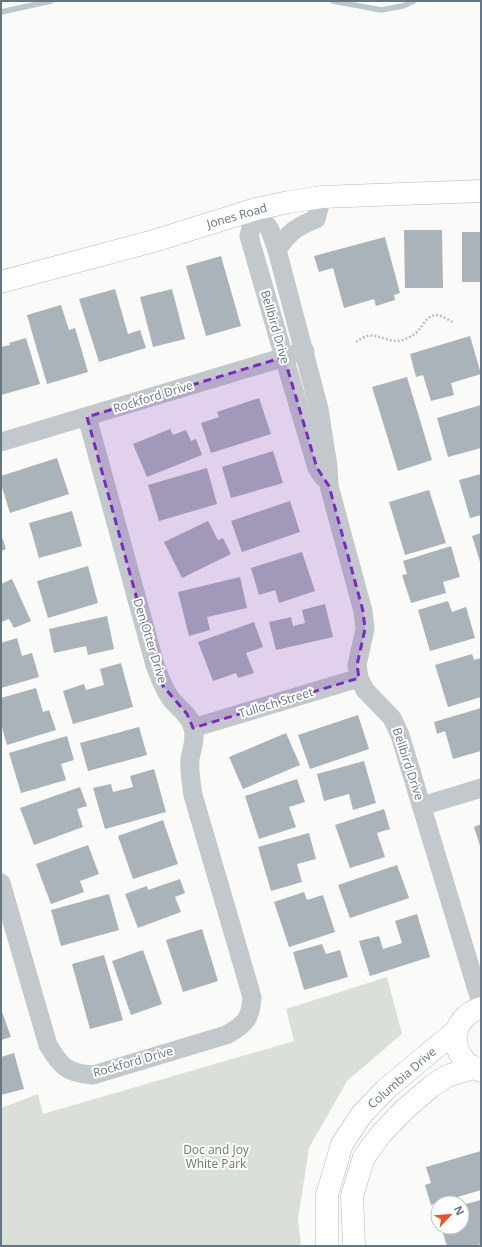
<svg xmlns="http://www.w3.org/2000/svg" width="482" height="1247" viewBox="0 0 482 1247" font-family="'Open Sans',sans-serif">
<rect width="100%" height="100%" fill="#fafaf8"/>
<!-- green -->
<polygon fill="#dadfd7" points="387,977 402,1034 347,1081 309,1148 298,1219 301,1246 1,1246 1,1108 38,1094 43,1114 294,1041 286,1009"/>
<g fill="none" stroke-linecap="round" stroke-linejoin="round">
<!-- stream -->
<g stroke="#bbc7cb" stroke-width="5.5">
<polyline points="333,1 381,10 403,6 414,1"/>
<polyline points="1,12 51,1"/>
</g>
</g>
<!-- building -->
<g fill="#aab3b9">
<polygon points="404,230 442,230 443,288 405,288"/>
<rect x="462" y="232" width="19" height="50"/>
<polygon points="385,237 400,293 394,295 395,300 376,306 374,299 344,308 333,268 319,272 314,256"/>
<polygon points="221,256 241,326 206,336 186,266"/>
<polygon points="115,289 128,334 140,330 146,348 99,362 79,299"/>
<polygon points="172,289 185,339 153,347 140,297"/>
<polygon points="61,305 69,330 75,328 88,372 47,384 27,315"/>
<polygon points="470,336 481,374 451,383 454,395 431,401 423,375 416,377 410,354"/>
<polygon points="26,338 40,384 1,395 1,347 10,345 9,343"/>
<polygon points="407,377 432,460 398,471 372,387"/>
<polygon points="259,398 271,434 211,453 201,423 219,417 217,412"/>
<polygon points="481,405 481,448 448,457 437,418"/>
<polygon points="170,429 173,435 186,430 191,441 196,439 202,455 147,477 133,444"/>
<polygon points="273,451 283,483 231,498 222,467"/>
<polygon points="57,458 69,494 10,513 1,484 1,476"/>
<polygon points="207,468 217,504 159,521 148,485"/>
<polygon points="481,474 481,515 470,518 459,480"/>
<polygon points="429,490 446,543 405,555 389,502"/>
<polygon points="290,501 300,532 242,552 231,521"/>
<polygon points="72,511 82,546 39,558 29,523"/>
<polygon points="208,521 218,540 223,538 231,554 182,578 164,542"/>
<polygon points="481,533 481,565 472,536"/>
<polygon points="1,534 6,549 1,551"/>
<polygon points="451,546 460,577 443,582 446,593 411,603 402,575 407,574 403,561"/>
<polygon points="302,552 315,591 279,603 275,590 259,595 251,568"/>
<polygon points="88,566 98,603 48,618 37,581"/>
<polygon points="240,577 247,608 207,617 210,630 189,636 178,592"/>
<polygon points="12,579 31,621 14,628 9,619 1,622 1,584"/>
<polygon points="448,601 452,612 466,607 475,638 430,651 418,610"/>
<polygon points="325,604 333,637 276,650 269,622 291,617 293,626 305,623 302,610"/>
<polygon points="107,616 114,649 88,655 86,646 54,653 49,629"/>
<polygon points="254,622 263,647 246,653 254,673 238,678 236,673 213,681 198,642"/>
<polygon points="17,638 22,656 32,653 39,677 1,688 1,643"/>
<polygon points="472,654 474,660 481,658 481,697 448,707 435,665"/>
<polygon points="121,663 133,707 73,724 63,691 84,684 86,690 104,685 100,669"/>
<polygon points="36,688 43,712 49,710 56,730 7,745 1,724 1,698"/>
<polygon points="481,708 481,751 453,759 445,731 437,734 434,722"/>
<polygon points="358,715 369,749 310,769 298,735"/>
<polygon points="139,727 147,755 88,771 80,743"/>
<polygon points="286,733 300,765 243,789 229,757"/>
<polygon points="67,736 74,760 61,764 66,780 21,793 9,753"/>
<polygon points="364,761 376,803 353,810 349,794 324,801 317,774"/>
<polygon points="154,769 166,812 105,829 93,788 111,784 113,792 133,787 130,776"/>
<polygon points="297,779 305,802 289,807 296,827 259,839 245,796"/>
<polygon points="80,787 87,806 77,809 83,827 34,845 20,808"/>
<polygon points="384,809 390,829 377,833 385,857 350,868 335,825"/>
<polygon points="163,820 178,864 133,879 118,836"/>
<polygon points="481,824 481,849 474,827"/>
<polygon points="309,833 316,859 297,864 302,882 271,891 258,847"/>
<polygon points="88,845 99,874 80,881 84,892 51,904 36,864"/>
<polygon points="397,865 409,898 350,918 338,885"/>
<polygon points="180,879 185,893 175,897 181,912 138,928 125,894 147,886 148,890"/>
<polygon points="304,892 307,900 323,895 335,932 289,947 274,902"/>
<polygon points="109,894 119,930 61,946 51,910"/>
<polygon points="417,914 430,957 370,976 359,941 379,936 383,949 402,943 395,921"/>
<polygon points="202,929 218,981 183,992 166,940"/>
<polygon points="322,944 326,954 340,950 348,977 304,990 293,952"/>
<polygon points="143,950 162,1004 131,1015 112,961"/>
<polygon points="104,955 123,1020 90,1029 72,964"/>
<polygon points="1,1009 11,1037 1,1040"/>
<polygon points="14,1053 24,1089 1,1095 1,1057"/>
<polygon points="481,1151 481,1190 431,1205 425,1185 431,1183 426,1167"/>
<polygon points="481,1200 481,1244 474,1246 447,1246 441,1227 462,1227 462,1205"/>
</g>
<g fill="none" stroke-linecap="round" stroke-linejoin="round">
<!-- secondary casing -->
<g stroke="#b3babf" stroke-width="23">
<g id="secondary">
<polyline points="1,282 157,240 256,209 289,202 322,197 481,191"/>
<path d="M481,1008C447,1018 448,1059 481,1071"/>
<polyline points="327,1246 327,1195 342,1144 362,1114 386,1089 457,1030"/>
<polyline points="354,1246 352,1196 364,1157 381,1134 405,1109 432,1086 447,1076 473,1068"/>
</g>
</g>
<!-- path -->
<path stroke="#bbbfc2" stroke-width="2.5" stroke-dasharray="2 2" stroke-linecap="butt" d="M356,342C359,340 363,337 367,336C379,333 388,344 403,340C408,338 413,336 417,332C423,326 427,314 438,315C443,316 448,320 453,322"/>
<!-- street -->
<g stroke="#c3c8cc" stroke-width="19">
<polyline points="256,209 270,230 277,250 319,409 328,466 329,486 363,611 365,629 357,665 359,678 365,690 392,718 400,735 481,1003"/>
<polyline points="256,209 249,236 284,357 317,468 323,477"/>
<path d="M277,250C289,232 296,227 316,219L322,197"/>
<polyline points="1,442 305,351"/>
<polyline points="193,728 359,678"/>
<polyline points="422,806 481,788"/>
<path d="M1,883L48,1045C61,1067 67,1073 93,1075L226,1035C245,1025 251,1018 252,997L193,795C191,783 189,771 190,759C192,748 196,739 193,728C190,715 179,709 171,699C163,688 160,678 155,665L87,417"/>
</g>
<!-- secondary -->
<use href="#secondary" stroke="#fff" stroke-width="22"/>
</g>
<!-- marked area -->
<path fill="#7b2cbf" fill-opacity="0.2" stroke="#7b2cbf" stroke-width="3" stroke-dasharray="8 5" stroke-linejoin="round" d="M284,357L317,468L329,486L363,611L365,629L357,665L359,678L193,728L187,714L163,686L155,665L87,417Z"/>
<g text-anchor="middle" stroke-width="4" stroke-linejoin="round" paint-order="stroke">
<!-- street labels -->
<g font-size="12" fill="#657683" stroke="#fff">
<text transform="translate(237 216) rotate(-16)" y="4">Jones Road</text>
<text transform="translate(275 327) rotate(74)" y="4">Bellbird Drive</text>
<text transform="translate(153 397) rotate(-17)" y="4">Rockford Drive</text>
<text transform="translate(150 641) rotate(73)" y="4">Den Otter Drive</text>
<text transform="translate(276 703) rotate(-17)" y="4">Tulloch Street</text>
<text transform="translate(408 764) rotate(72)" y="4">Bellbird Drive</text>
<text transform="translate(133 1062) rotate(-16)" y="4">Rockford Drive</text>
<text transform="translate(402 1078) rotate(-41)" y="4">Columbia Drive</text>
</g>
<!-- park labels -->
<g font-size="12" fill="#687a64" stroke="#fff">
<text x="216" y="1154">Doc and Joy<tspan x="216" dy="14">White Park</tspan></text>
</g>
</g>
<!-- border -->
<rect width="482" height="1247" fill="none" stroke="#657683" stroke-width="4"/>
<!-- north arrow -->
<g transform="translate(450 1215) rotate(64)"><circle r="19" fill="#ffffff" stroke="#c1c8cd"/>
<path d="M0-3L7 15L0 10L-7 15Z" fill="#e4572e"/>
<text y="-6" font-size="11" font-weight="bold" text-anchor="middle" fill="#657683">N</text>
</g>
</svg>
